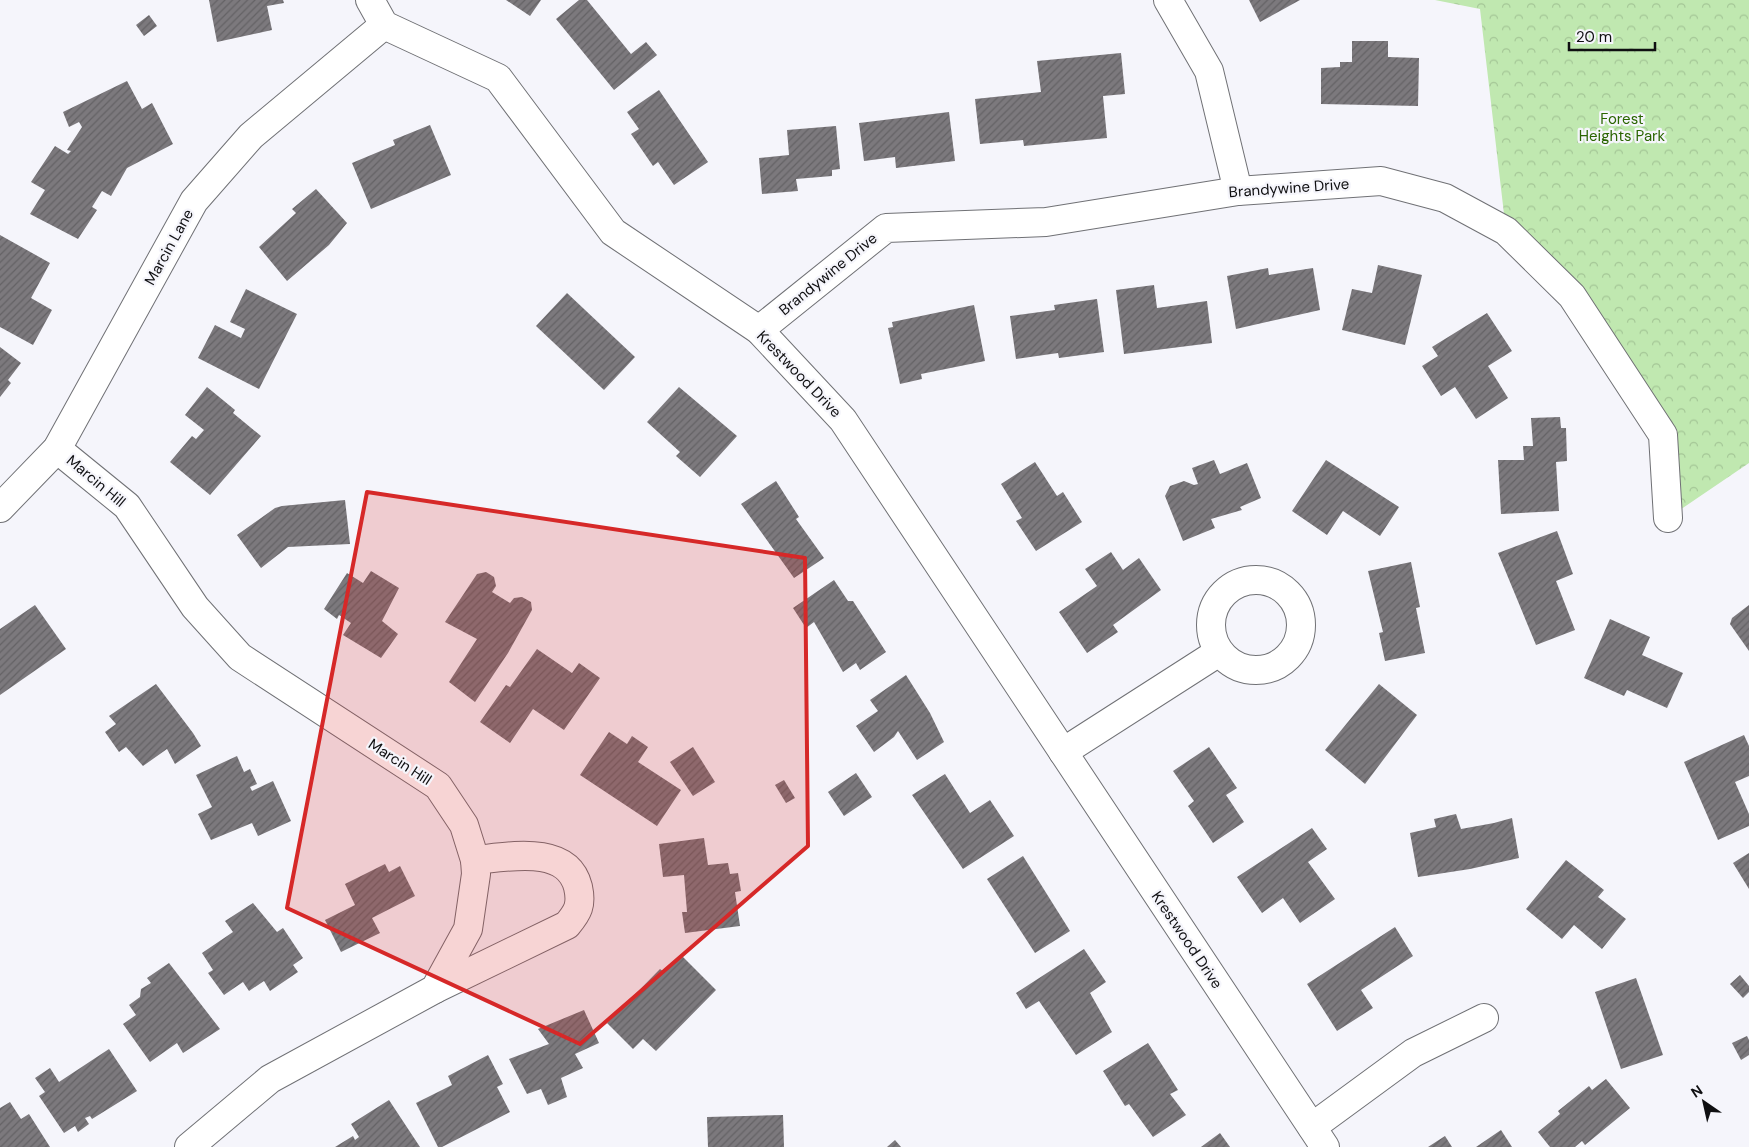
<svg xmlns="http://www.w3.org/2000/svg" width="1749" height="1147" viewBox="0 0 1749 1147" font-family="'DM Sans',sans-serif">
<defs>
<pattern id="park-crowns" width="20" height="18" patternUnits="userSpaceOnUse" patternTransform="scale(1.25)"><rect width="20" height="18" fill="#c0e8b0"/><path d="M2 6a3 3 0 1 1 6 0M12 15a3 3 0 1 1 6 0" fill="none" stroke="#a4c696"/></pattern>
<pattern id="building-hatch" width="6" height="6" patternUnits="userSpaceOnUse" patternTransform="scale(1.25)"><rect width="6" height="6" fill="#7c797d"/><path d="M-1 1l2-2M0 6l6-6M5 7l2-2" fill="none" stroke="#646265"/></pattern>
</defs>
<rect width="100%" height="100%" fill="#f5f5fb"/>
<!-- park -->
<polygon fill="url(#park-crowns)" points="1435,0 1749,0 1749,463 1668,518 1663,435 1506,231 1480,9"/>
<!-- building -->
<g fill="url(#building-hatch)">
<polygon points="209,0 283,0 284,3 267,6 272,30 217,42"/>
<polygon points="506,0 541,0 530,16"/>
<polygon points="579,0 587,0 631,54 646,42 657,55 614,90 556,19"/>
<polygon points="1249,0 1300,0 1260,22"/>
<polygon points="149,15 157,26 144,36 136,25"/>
<polygon points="1352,41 1388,41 1388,57 1419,58 1418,106 1321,104 1321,68 1340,67 1340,62 1352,62"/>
<polygon points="1121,53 1125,94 1103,96 1107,138 1024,146 1023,140 980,144 975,99 1041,92 1037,61"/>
<polygon points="127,81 142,109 152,103 173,144 127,168 111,196 102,191 92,207 97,210 78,239 30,214 45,190 31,182 55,146 68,154 71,151 67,150 82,127 79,122 69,127 63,112"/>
<polygon points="659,90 708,162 674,185 658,162 653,166 631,134 639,129 627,112"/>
<polygon points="949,112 955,161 896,168 895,157 864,161 859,123"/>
<polygon points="430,125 451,175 371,209 352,163 395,145 393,140"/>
<polygon points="836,126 840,169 832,170 832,176 796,179 798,191 762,194 759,158 789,155 787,130"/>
<polygon points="316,189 347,223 329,245 287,281 259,247 296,213 292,209"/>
<polygon points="0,235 50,263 31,298 52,310 33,345 0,327"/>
<polygon points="1378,265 1422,275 1405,345 1342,330 1352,289 1372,293"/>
<polygon points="1268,268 1269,275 1313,268 1320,310 1236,329 1227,276"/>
<polygon points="1154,285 1157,308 1207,301 1212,343 1124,354 1116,290"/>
<polygon points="246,289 297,314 259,389 198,358 215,325 241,338 245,329 230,322"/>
<polygon points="567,293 635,357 604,390 536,326"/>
<polygon points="1097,299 1104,352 1059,358 1058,353 1016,359 1010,316 1055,310 1054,305"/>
<polygon points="974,305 985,361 921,374 922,379 900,384 888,328 893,327 892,322"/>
<polygon points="1487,313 1512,351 1488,366 1508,398 1476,419 1455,387 1441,396 1422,366 1438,356 1432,347"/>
<polygon points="0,347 21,363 8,380 11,383 0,397"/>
<polygon points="207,387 235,410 233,413 261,436 210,495 170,462 192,436 196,439 204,430 185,415"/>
<polygon points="679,387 737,436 700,477 676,456 680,452 647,422"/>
<polygon points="1560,417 1561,428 1566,428 1567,461 1556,462 1559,511 1501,514 1498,460 1524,460 1523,446 1533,446 1531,418"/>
<polygon points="1214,460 1220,474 1247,463 1261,498 1240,507 1242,510 1211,519 1215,528 1183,541 1165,496 1170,486 1184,481 1194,485 1198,484 1192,468"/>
<polygon points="1326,460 1399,507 1380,536 1343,511 1327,535 1292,511"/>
<polygon points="1035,462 1057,496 1063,492 1082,522 1036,551 1016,521 1022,518 1001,484"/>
<polygon points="776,481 799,517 796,519 824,558 794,578 741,504"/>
<polygon points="345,500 350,544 288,547 261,568 237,535 275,508 282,506"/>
<polygon points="1557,531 1573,574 1556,581 1575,630 1536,645 1498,553"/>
<polygon points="1111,552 1123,570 1139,558 1161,590 1113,625 1118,632 1087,653 1059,612 1097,586 1085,569"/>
<polygon points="1411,562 1420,607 1416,608 1425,653 1385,661 1379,633 1383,632 1368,571"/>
<polygon points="371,571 399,588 382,621 398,634 381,658 343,635 351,623 339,615 337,619 324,609 347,573 363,583"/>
<polygon points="486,572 494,577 496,586 492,592 510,603 514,598 522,597 531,602 532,610 508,653 475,702 449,682 477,639 445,622 477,574"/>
<polygon points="834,580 848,601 853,601 886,652 860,670 856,663 843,672 814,622 806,628 793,608"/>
<polygon points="35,605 66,649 0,695 0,629"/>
<polygon points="1749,605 1749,651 1730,624 1732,618"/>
<polygon points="1610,619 1650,637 1642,655 1683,673 1667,708 1627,690 1624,696 1584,678"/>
<polygon points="537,649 572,673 579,663 600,678 564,730 533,709 510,743 480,722 506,685 510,687"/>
<polygon points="906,675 930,713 944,742 917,760 898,731 894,737 874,752 856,726 878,711 870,700"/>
<polygon points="156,684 193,733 201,746 175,764 167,749 143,766 126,747 119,752 105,732 116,724 109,716"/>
<polygon points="1379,684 1417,715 1365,784 1325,750"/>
<polygon points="609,732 627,744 632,736 648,747 638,762 681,790 657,826 580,775"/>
<polygon points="1744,735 1749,746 1749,776 1735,782 1749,814 1749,826 1718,840 1684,762"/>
<polygon points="693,747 715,782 693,796 670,762"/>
<polygon points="1209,747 1237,788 1226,795 1244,822 1213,843 1188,806 1194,801 1173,771"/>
<polygon points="237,756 244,772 250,769 257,784 250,787 252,791 273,781 291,821 258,836 252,823 211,840 198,814 212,807 196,775"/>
<polygon points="856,773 872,797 844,816 828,792"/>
<polygon points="945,774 970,813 990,800 1014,836 963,869 912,795"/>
<polygon points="784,780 795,798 786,803 775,785"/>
<polygon points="1456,814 1461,829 1494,823 1512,818 1519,858 1470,869 1418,877 1410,833 1436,827 1434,819"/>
<polygon points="1312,828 1327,849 1308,862 1335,899 1300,923 1283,898 1262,913 1237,877"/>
<polygon points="704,838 708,865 728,863 730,874 738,873 741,891 735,892 740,926 685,933 682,912 687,912 684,875 663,877 659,844"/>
<polygon points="1749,853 1749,889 1733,863"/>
<polygon points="1023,856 1070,931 1035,953 987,879"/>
<polygon points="1566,860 1604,890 1598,897 1626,919 1602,949 1574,925 1562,939 1526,909"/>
<polygon points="385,864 389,872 400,866 415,896 372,918 380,933 341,952 325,920 355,905 345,884"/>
<polygon points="253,903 277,932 283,928 303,958 293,965 298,972 270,991 264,981 249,991 243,982 224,995 208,973 213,970 202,953 233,932 225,921"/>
<polygon points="1395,927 1413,956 1361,990 1373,1008 1337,1031 1307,984"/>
<polygon points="1084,949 1106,982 1090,993 1112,1032 1076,1055 1039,1001 1026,1009 1016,993"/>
<polygon points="681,955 716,990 656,1051 643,1039 633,1049 607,1023 660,969 664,972"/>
<polygon points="169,963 220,1029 183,1053 177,1043 150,1062 123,1024 136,1015 129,1005 140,997 141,989 151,983 147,978"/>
<polygon points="1740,975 1749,986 1749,992 1743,998 1730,984"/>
<polygon points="1636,978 1663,1055 1621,1069 1595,992"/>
<polygon points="584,1010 599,1043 575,1054 583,1068 561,1078 567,1097 548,1105 541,1089 527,1094 509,1059 549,1044 538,1029"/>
<polygon points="1747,1036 1749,1040 1749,1055 1741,1060 1732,1043"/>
<polygon points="1148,1043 1178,1090 1170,1094 1186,1115 1153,1137 1129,1104 1125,1106 1103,1071"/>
<polygon points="109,1049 137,1091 92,1119 90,1116 85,1118 89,1124 78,1132 75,1126 64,1133 39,1096 45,1092 35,1078 50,1068 59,1082"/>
<polygon points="488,1055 503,1084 497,1087 510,1112 442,1147 438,1147 416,1103 452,1085 448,1076"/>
<polygon points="1606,1079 1630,1108 1585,1145 1582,1141 1575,1147 1550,1147 1538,1132 1560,1114 1558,1111 1589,1086 1592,1090"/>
<polygon points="389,1100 420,1147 335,1147 353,1136 355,1140 359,1137 351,1124"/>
<polygon points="10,1102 21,1119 29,1114 50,1147 0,1147 0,1108"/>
<polygon points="783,1115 784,1147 708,1147 707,1117"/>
<polygon points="1501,1130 1512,1147 1476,1147"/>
<polygon points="1220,1133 1230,1147 1201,1147"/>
<polygon points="1445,1136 1452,1147 1428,1147"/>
<polygon points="895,1140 901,1147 887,1147"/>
</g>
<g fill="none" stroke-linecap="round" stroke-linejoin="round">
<!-- minor casing -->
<g stroke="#707175" stroke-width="30">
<g id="minor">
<polyline points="370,0 384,25 498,78 613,232 759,330 843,420 1325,1147"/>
<polyline points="1168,0 1209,71 1238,191"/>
<polyline points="759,330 886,228 1046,222 1238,191 1381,181 1445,198 1506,231 1572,296 1663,435 1668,518"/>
<polyline points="57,449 127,506 195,607 240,657 438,786 464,825 475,860 476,874 468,929 435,989 270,1079 189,1147"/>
<polyline points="0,508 57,449 194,201 251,136 384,25"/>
<circle cx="1256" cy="625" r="45"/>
<polyline points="1063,752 1219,652"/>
<path d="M435,989L567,925C578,912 582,905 578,887C567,844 508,857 475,860"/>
<polyline points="1312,1127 1413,1053 1484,1018"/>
</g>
</g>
<!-- minor -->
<use href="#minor" stroke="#fff" stroke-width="28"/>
</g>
<!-- marked area -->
<path fill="#d62828" fill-opacity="0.2" stroke="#d62828" stroke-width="4" stroke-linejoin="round" d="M367,492L805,558L808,846L580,1044L287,908Z"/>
<g text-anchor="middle" stroke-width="4.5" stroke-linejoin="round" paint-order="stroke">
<!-- park labels -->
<g font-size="15" fill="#2a6501" stroke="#f5f5fb">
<text x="1622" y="124">Forest<tspan x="1622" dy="17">Heights Park</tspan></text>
</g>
<!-- street labels -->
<g font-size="15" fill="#0f0f11" stroke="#f5f5fb">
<text transform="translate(1289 188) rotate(-4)" y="5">Brandywine Drive</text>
<text transform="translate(169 247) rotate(-61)" y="5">Marcin Lane</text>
<text transform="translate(828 274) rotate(-39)" y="5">Brandywine Drive</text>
<text transform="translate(799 374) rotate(46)" y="5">Krestwood Drive</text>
<text transform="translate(96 481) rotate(40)" y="5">Marcin Hill</text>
<text transform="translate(400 762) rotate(33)" y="5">Marcin Hill</text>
<text transform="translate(1187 940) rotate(56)" y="5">Krestwood Drive</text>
</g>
</g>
<!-- north arrow -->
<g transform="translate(1704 1102) rotate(326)" stroke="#f5f5fb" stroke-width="4" paint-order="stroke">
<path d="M0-4L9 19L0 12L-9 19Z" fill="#0f0f11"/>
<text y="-8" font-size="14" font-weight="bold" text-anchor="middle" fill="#0f0f11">N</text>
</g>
<!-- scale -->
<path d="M1569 42v8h86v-8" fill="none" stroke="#0f0f11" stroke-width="2.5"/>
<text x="1576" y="42" font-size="15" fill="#0f0f11" stroke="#f5f5fb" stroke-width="4" paint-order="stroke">20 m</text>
</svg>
